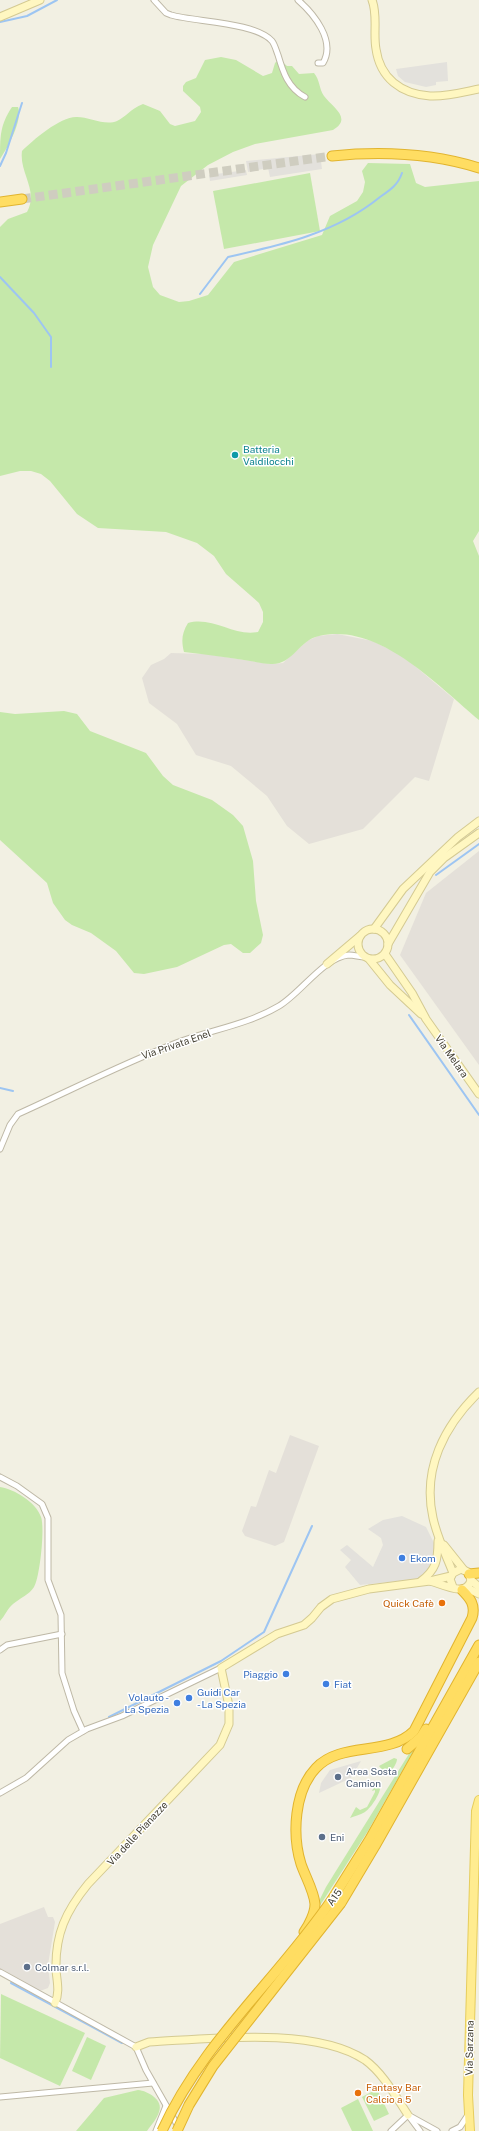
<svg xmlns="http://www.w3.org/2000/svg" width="479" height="2131" viewBox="0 0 479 2131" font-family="'Public Sans',sans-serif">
<rect width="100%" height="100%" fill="#f2f0e3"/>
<!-- industrial -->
<g fill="#e4e0d9">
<polygon points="337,634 373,641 403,656 454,699 429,781 415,777 363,829 309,844 287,826 267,796 231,766 196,755 177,724 149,703 142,678 151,665 164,659 171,653 206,654 271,664 283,663 307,641 318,636"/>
<polygon points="479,851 479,1065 400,955 426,893"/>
<polygon points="290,1435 319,1446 284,1542 275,1546 245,1536 242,1531 251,1506 256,1507 269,1470 276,1473"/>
<polygon points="44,1907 48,1917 53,1917 55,1922 48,1965 50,1983 48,1988 40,1991 0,1968 0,1924"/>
</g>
<!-- green -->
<g fill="#c5e8aa">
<path d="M221,57L236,60L263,76L272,73L275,63L279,59L287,66H292L299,74L314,73C320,80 319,89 324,96C332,107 353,118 333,130L255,144L233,152L208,165L181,186L153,245L148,267L153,287L160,295L179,302L189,301L208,295L234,262L322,235L330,216L357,201L363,192L365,182L362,171L368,163L410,164L416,183L425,187L479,181V531L473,541L479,556V720C437,685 379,622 319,636C299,640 293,665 271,664C262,664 253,661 244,660C224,657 204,654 184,652C181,640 182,633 188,623C213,616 234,637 258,632L263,622V612L259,603L226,574L214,556L197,543L166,532L98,528L77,514L50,481L41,474L31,471H20L0,476V227L8,219L27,212C39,190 19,173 22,151C33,140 61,116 77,117C89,117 105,126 117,121C126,117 130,109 143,104L160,111L170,124L175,126L195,121L201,112L200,107L183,91V86L186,82L196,78L205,60Z"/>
<path d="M12,107H18C23,120 8,147 0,159C0,136 0,125 12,107Z"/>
<polygon points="310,173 320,231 224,249 213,191"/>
<polygon points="64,711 77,714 90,731 146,753 163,776 173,785 212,800 233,815 243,826 253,861 256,901 263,935 261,943 250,953 243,953 231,944 224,945 177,967 144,974 134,973 116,951 91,933 72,925 65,920 53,903 47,883 0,840 0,712 15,714"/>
<path d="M0,1487C14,1489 36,1502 41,1517C45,1527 40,1577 34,1587C29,1595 20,1598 13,1604C7,1609 5,1616 0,1621Z"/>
<polygon points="412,1749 414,1750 368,1831 319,1907 319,1901 326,1887"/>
<path d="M394,1758L397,1759C397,1764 392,1769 390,1773L384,1772L379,1766Z"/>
<path d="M375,1785H380C382,1792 371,1808 365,1812C360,1815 354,1816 350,1818L356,1807L360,1810L367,1807L375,1792V1790L372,1791Z"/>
<polygon points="1,1994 85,2033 60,2086 0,2058"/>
<polygon points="87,2037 106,2046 91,2080 72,2071"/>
<polygon points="377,2089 389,2114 374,2121 362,2097"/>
<path d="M138,2090C148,2091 164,2100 159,2112C157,2119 151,2125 147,2131H76L104,2098Z"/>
<polygon points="358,2099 373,2131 352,2131 341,2108"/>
</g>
<!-- parking -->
<g fill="#e3e1dc">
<polygon points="447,62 448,81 436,82 436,85 426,87 405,82 398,76 396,69"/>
<polygon points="320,154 322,169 270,177 268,168 248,172 246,161"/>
<polygon points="246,170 247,175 210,181 209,175"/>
<polygon points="402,1516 426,1527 435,1545 435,1565 420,1579 360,1585 345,1567 351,1560 340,1550 347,1545 373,1567 383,1545 381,1538 368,1529 383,1520"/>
<polygon points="361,1761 351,1778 319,1793 321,1783 330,1770"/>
</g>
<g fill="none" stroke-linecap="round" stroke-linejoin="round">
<!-- stream -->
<g stroke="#9dc5f2" stroke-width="2">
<polyline points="0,22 27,16 57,0"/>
<polyline points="0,166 6,153 22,103"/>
<polyline points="0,277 34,313 51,337 51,367"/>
<path d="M200,294L228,257C282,245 336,233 380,197C390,190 398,185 402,173"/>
<polyline points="436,875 479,844"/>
<polyline points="409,1015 479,1115"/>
<polyline points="0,1088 13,1091"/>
<polyline points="109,1717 221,1661 264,1632 312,1526"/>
<polyline points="11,1983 122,2043"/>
</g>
<!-- highway-tunnel -->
<polyline stroke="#cfcdc0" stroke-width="9" stroke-dasharray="9 4.5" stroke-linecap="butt" points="22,199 332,156"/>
<!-- street casing -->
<g stroke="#beb8a6" stroke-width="7">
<g id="street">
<path d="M154,0L166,13L171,15C195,22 255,22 272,41C275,45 276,50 278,55C283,72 288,88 305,97"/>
<path d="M298,0C314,14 336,41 323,63H318"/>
<path d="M0,1149L10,1125L18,1114C71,1090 122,1064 176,1043C210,1030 247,1025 279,1006C301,993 324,957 349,955C354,955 360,957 365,957"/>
<polyline points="0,1477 17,1486 42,1504 48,1518 48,1580 61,1615 62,1673 74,1711 83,1731"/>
<polyline points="0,1650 7,1645 62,1634"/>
<polyline points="0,1793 26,1778 68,1740 87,1729 122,1716 221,1668"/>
<polyline points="0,1972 136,2047 146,2070 179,2128"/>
<polyline points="0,2097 153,2083"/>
<polyline points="408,2115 437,2131"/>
<polyline points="408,2115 420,2131"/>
<polyline points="156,2131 166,2106"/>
<polyline points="391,2131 408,2115"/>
<polyline points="452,2131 460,2127 468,2115"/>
</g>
</g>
<!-- secondary casing -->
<g stroke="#d4ca92" stroke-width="9">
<g id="secondary">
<path d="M372,0C378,15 373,33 376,49C380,78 401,94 430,96C446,97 464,92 479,89"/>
<polyline points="0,17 40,0"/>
<circle cx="373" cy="944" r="15"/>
<polyline points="374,929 403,889 458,837 479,821"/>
<polyline points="388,944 430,872 444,858 479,833"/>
<polyline points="385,954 412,993 426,1019 479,1094"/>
<polyline points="369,959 390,985 421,1014"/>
<polyline points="327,964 360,936"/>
<polyline points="444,1545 464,1570"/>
<path d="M453,1573C446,1555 437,1537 433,1518C422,1469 444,1426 479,1392"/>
<polyline points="471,1580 479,1587"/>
<path d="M421,1581C436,1570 438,1560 438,1541"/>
<path d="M430,1581C442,1584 467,1598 471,1580L468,1572L461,1569L453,1573L450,1579L453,1587"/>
<polyline points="467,1588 479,1594"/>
<path d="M55,2003C60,1992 57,1982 56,1970C55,1934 66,1911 88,1884L220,1745L229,1724V1706L221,1668L277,1634L304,1625L312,1618L321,1607L332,1599L369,1589L430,1581L451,1576"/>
<path d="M136,2047L149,2042C209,2039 314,2026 365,2060C383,2073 396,2097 408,2115"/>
</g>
</g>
<!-- primary casing -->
<g stroke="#e6cd5d" stroke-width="10">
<polyline id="primary" points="470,2131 468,2095 476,1811 479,1800"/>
</g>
<!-- highway casing -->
<g stroke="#e1b42f" stroke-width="11">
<g id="highway">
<path d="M332,156C381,151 431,153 479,168"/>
<polyline points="0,202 22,199"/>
<polyline points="469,1574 479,1573"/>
<polyline points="407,1749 421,1737 426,1729"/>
<polyline points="333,1898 370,1839 479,1645"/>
<polyline points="341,1903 375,1846 479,1662"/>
<path d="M304,1932C309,1925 315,1913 315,1904C314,1891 305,1876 301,1864C292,1835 294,1791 316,1768C341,1741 388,1757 414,1731L472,1618C476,1605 470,1598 462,1590"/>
</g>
</g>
<!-- street -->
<use href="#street" stroke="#fff" stroke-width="5"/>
<!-- secondary -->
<use href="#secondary" stroke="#fff7c1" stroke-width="7"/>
<!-- primary -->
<use href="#primary" stroke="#ffec90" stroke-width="8"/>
<!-- highway -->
<use href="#highway" stroke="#ffdd62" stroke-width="9"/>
<!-- highway-bridge casing -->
<g stroke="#e1b42f" stroke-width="11" stroke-linecap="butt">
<g id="highway-bridge">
<path d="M162,2131C202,2042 279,1978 333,1898"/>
<polyline points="177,2131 189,2105 213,2066 341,1903"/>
</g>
</g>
<!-- highway-bridge -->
<use href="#highway-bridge" stroke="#ffdd62" stroke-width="9"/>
</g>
<!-- markers -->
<circle fill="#0f9aa8" stroke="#fff" stroke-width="1.5" cx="235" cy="455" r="4"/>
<g fill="#3f7fe0" stroke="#fff" stroke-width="1.5">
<circle cx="402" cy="1558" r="4"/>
<circle cx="286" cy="1674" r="4"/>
<circle cx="326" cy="1684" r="4"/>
<circle cx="189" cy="1698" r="4"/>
<circle cx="177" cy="1703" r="4"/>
</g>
<g fill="#e8710a" stroke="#fff" stroke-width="1.5">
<circle cx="442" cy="1603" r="4"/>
<circle cx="358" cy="2093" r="4"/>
</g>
<g fill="#5c6f8a" stroke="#fff" stroke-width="1.5">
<circle cx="338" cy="1777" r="4"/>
<circle cx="322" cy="1837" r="4"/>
<circle cx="27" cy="1967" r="4"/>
</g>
<g text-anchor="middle" stroke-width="3" stroke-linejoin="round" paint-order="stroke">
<!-- culture labels -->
<g font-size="10" fill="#0d838f" stroke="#fff" text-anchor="start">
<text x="243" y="453">Batteria<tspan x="243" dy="12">Valdilocchi</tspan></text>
</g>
<!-- street labels -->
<g font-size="10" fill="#444033" stroke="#fff">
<text transform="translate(176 1044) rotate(-19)" y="4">Via Privata Enel</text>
<text transform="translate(452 1056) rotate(55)" y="4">Via Melara</text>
<text transform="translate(137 1833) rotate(-47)" y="4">Via delle Pianazze</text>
<text transform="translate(334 1897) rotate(-55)" y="4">A15</text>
<text transform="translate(469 2048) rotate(-89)" y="4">Via Sarzana</text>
</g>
<!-- shop labels -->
<g font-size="10" fill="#366cbe" stroke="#fff" text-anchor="start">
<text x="410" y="1562">Ekom</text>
<text x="278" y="1678" text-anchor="end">Piaggio</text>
<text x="334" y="1688">Fiat</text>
<text x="197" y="1696">Guidi Car<tspan x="197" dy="12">- La Spezia</tspan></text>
<text x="169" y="1701" text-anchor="end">Volauto -<tspan x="169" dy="12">La Spezia</tspan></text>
</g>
<!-- food labels -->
<g font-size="10" fill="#c56008" stroke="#fff" text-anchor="end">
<text x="434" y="1607">Quick Cafè</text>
<text x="366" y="2091" text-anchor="start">Fantasy Bar<tspan x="366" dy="12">Calcio a 5</tspan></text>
</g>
<!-- service labels -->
<g font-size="10" fill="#4e5e75" stroke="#fff" text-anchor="start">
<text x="346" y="1775">Area Sosta<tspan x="346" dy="12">Camion</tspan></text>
<text x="330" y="1841">Eni</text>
<text x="35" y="1971">Colmar s.r.l.</text>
</g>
</g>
</svg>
